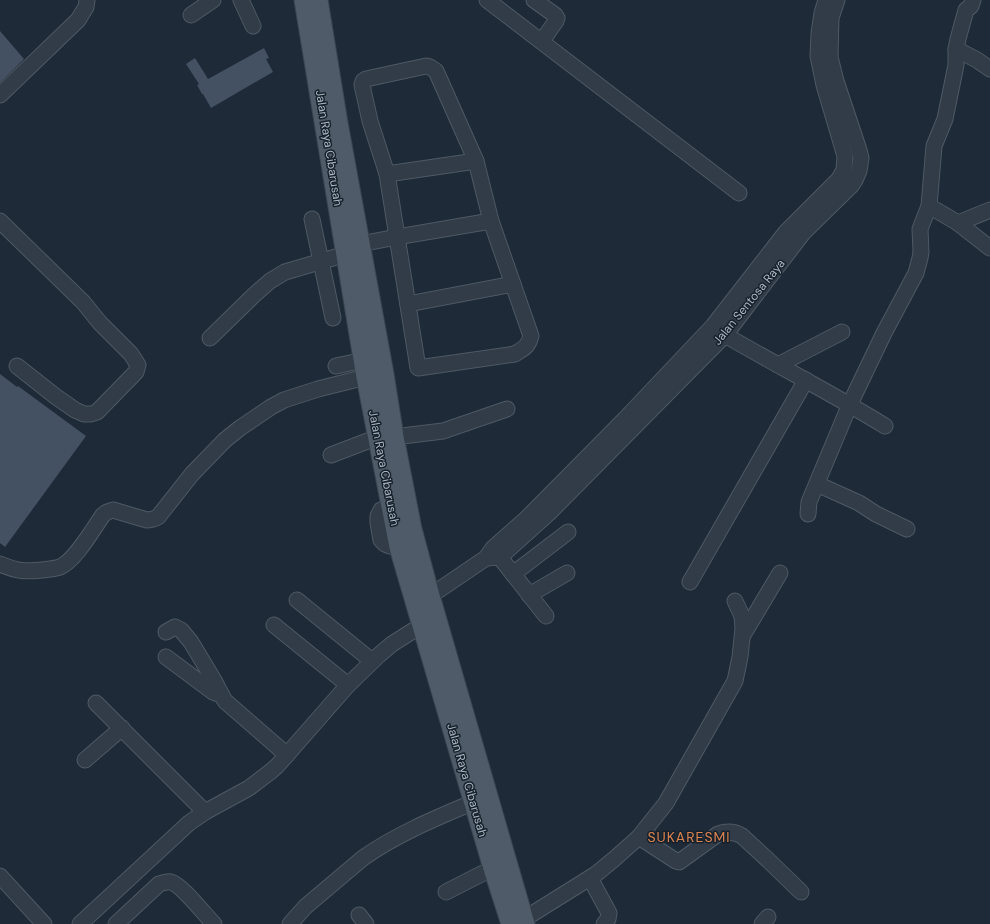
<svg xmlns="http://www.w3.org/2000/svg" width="990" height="924" viewBox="0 0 990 924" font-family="'DM Sans',sans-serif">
<rect width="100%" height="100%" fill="#1e2a37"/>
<!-- building -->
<g fill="#435162">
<polygon points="0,31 24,59 0,83"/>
<polygon points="264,48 269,58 266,59 273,72 211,108 203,94 202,94 197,85 199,84 186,64 195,58 208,79"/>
<polygon points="0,374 17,387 18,386 86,436 5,547 0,543"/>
</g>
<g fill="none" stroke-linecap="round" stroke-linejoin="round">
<!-- minor casing -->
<g stroke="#4f5966" stroke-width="17">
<g id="minor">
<polyline points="241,0 253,26"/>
<polyline points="487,0 739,193"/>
<polyline points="534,0 555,15 557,18 556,21 542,41"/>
<polyline points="191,15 213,0"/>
<polyline points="956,49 977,60 990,69"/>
<path d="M426,66L430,67L436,71L476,161L491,221L531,336C528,347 524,348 515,354L418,368L387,174L370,121L362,85L363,81L366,79Z"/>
<polyline points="0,95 78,20 86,7 87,0"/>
<polyline points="387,174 476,161"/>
<polyline points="929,206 958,223 990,248"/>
<polyline points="312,219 333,318"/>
<polyline points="0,221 83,302 100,323 131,354 138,365 136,372 97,412 91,414 84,414 75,410 55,396 17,366"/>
<polyline points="958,223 990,210"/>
<polyline points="360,244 397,237 491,221"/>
<polyline points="408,304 513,284"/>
<path d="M718,330L725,335C778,366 833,394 885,426"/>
<polyline points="210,338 253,296 270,281 285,272 346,254"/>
<polyline points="778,365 842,332"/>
<polyline points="336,366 364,360"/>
<polyline points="394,437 443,431 507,409"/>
<polyline points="331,455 378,437"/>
<polyline points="817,484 859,503 876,514 907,529"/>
<polyline points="391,507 381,510 378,516 378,523 381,540 385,544 390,546 399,547"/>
<polyline points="808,514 809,502 850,404 884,333 916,273 920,258 921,252 920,229 929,206 934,146 945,119 956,65 956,49 958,39 966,10 971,6 973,0"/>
<polyline points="495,551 546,616"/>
<polyline points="486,558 500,557 549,513 725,335 803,233 851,186 855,180 859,171 861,158 859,150 836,81 830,57 831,18 837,0"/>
<path d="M0,564C17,571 24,572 42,570C48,569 55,569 60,567C75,561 93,529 103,515L107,512L113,510L147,520C152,520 154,519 158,517L192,474L225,440L240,428L271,407L284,400L318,389L366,377"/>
<polyline points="513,574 568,532"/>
<polyline points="690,582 806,380"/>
<polyline points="529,595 567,573"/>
<polyline points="430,596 486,558 493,548 527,518 625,419 713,326 786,232 839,179 844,170 845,156 824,85 818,56 819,33 822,13 826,0"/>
<polyline points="297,600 372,661"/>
<polyline points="274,625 348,685"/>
<polyline points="166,632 175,627 181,630 191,642 215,682 219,690 225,701 287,755"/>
<polyline points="743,635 780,573"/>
<polyline points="166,657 213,692 221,695"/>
<polyline points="96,703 205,812"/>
<polyline points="85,760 122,728"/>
<path d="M639,837L676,861L679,862L718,834C727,831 734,831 742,836L768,860L801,892"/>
<polyline points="0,876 44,924"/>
<polyline points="590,878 609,913 608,919 604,924"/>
<polyline points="446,892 493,868"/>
<polyline points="359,915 366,924"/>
<polyline points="523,918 532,914 596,874 613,860 639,837 666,803 718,711 735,681 740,657 743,628 742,616 735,601"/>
<polyline points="80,924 189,823 205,812 249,788 270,772 277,766 348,685 379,655 392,644 422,625"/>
<path d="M116,924L159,884C163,883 167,881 171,882C182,885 205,915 214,924"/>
<path d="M290,924L305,907L363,858C397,834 436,818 474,802"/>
<polyline points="762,924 768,917"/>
</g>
</g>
<!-- major casing -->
<g stroke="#3b4551" stroke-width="21">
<g id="major">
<polyline points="304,0 366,377 399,547 493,868 511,924"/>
<polyline points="318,0 338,123 384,374 394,437 412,529 430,596 525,924"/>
</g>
</g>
<!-- minor -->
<use href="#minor" stroke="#313c48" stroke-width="15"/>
<!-- major -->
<use href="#major" stroke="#4f5b68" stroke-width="19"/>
</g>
<g text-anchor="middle" stroke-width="3" stroke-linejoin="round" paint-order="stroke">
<!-- street labels -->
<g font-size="12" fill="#abb6c5" stroke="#17212c">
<text transform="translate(329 148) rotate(81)" y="4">Jalan Raya Cibarusah</text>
<text transform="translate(749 302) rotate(-51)" y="4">Jalan Sentosa Raya</text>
<text transform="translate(384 468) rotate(79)" y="4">Jalan Raya Cibarusah</text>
<text transform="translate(467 780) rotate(74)" y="4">Jalan Raya Cibarusah</text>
</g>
<!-- quarter labels -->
<g font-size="14" letter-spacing="1" fill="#db8450" stroke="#17212c">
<text x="689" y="842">SUKARESMI</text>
</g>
</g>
</svg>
